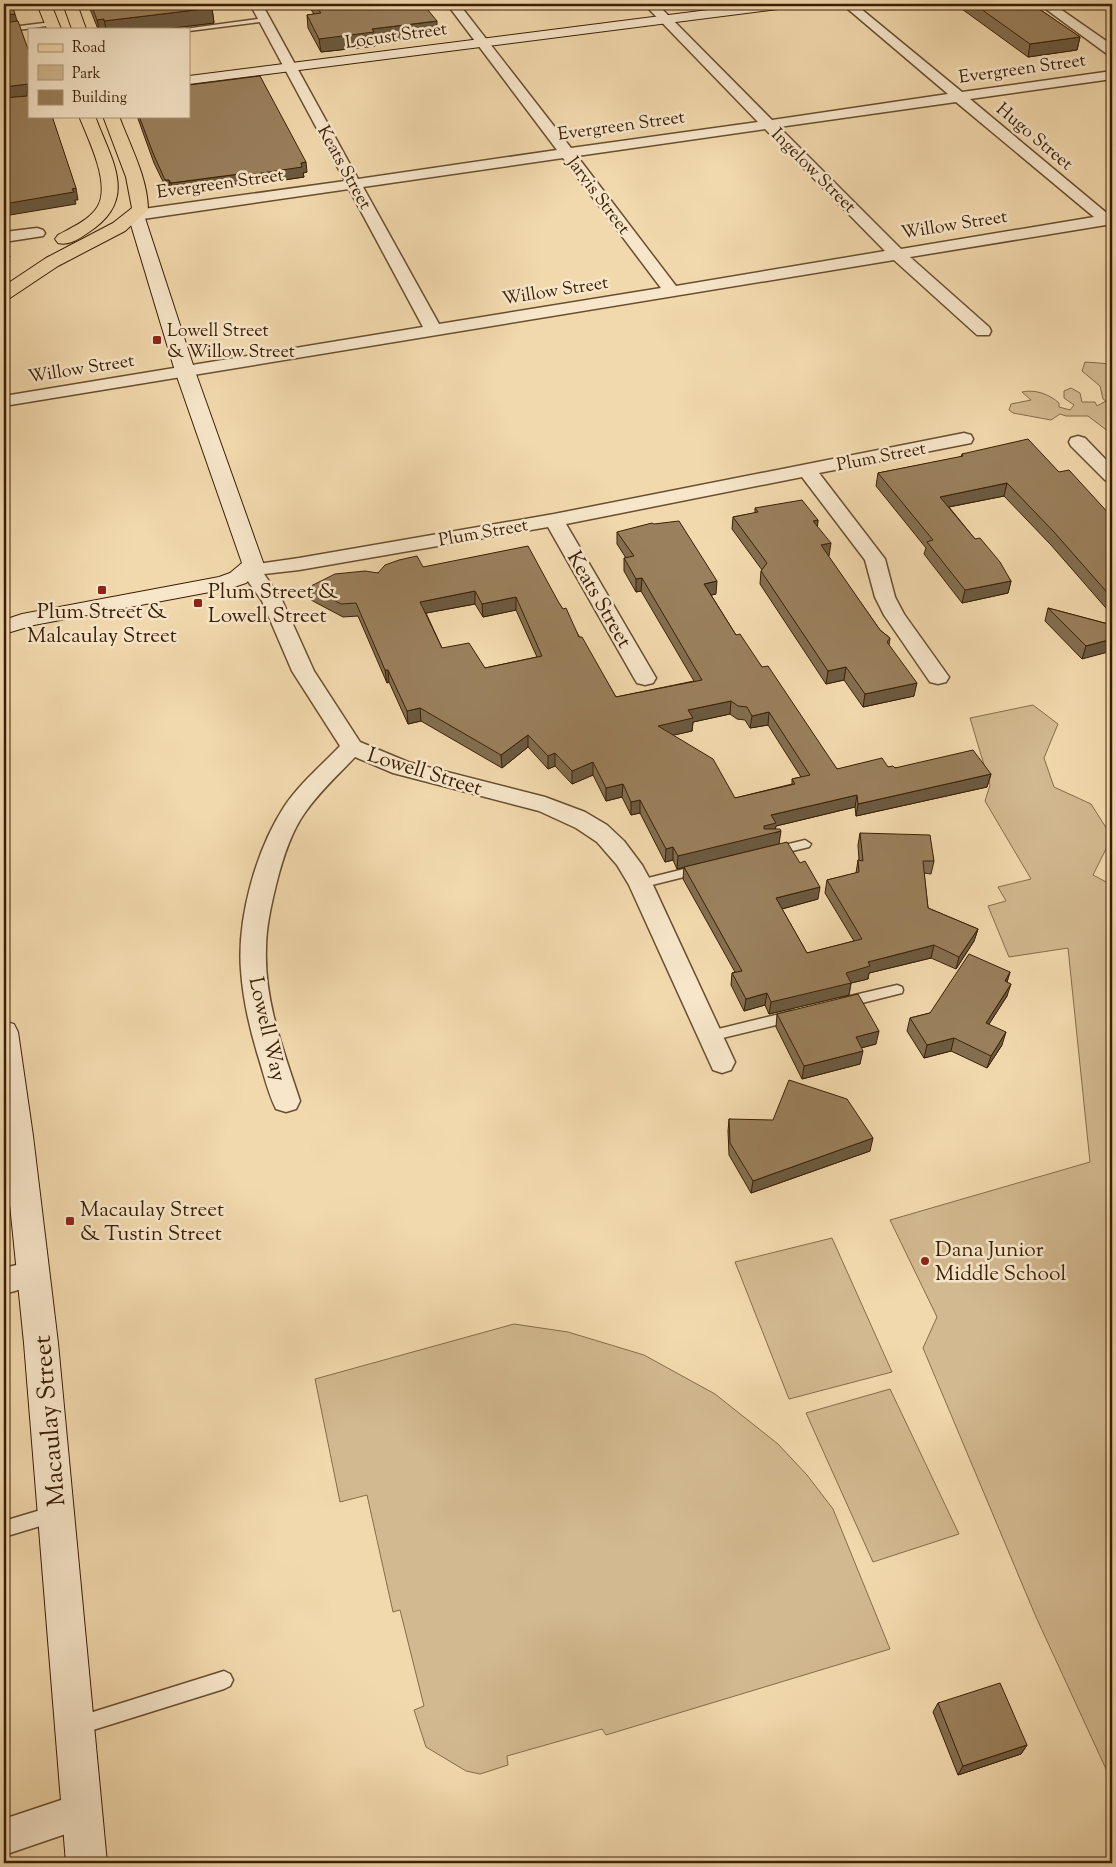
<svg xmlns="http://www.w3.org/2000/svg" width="1116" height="1867" viewBox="0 0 1116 1867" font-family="'Sorts Mill Goudy',serif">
<rect width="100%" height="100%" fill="#f2d9ad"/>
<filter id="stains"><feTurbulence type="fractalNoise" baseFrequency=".004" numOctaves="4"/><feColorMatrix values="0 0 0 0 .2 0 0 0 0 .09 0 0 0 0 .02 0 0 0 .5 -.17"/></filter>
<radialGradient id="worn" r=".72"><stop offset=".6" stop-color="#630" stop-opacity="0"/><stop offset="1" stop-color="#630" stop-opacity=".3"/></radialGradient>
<!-- green -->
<g fill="#d3b990" stroke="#866c4a">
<path d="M1085,362L1112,364V439H1110L1109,432L1088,416H1066L1060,414L1051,420L1013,413L1009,410L1011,404L1031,400L1022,392C1035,389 1049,394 1059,403V407L1070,410L1074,405L1064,398V391L1071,388L1080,393L1082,402H1095L1097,406L1106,401L1103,399L1100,386L1082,371Z"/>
<polygon points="1033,705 1058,724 1044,758 1054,787 1091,804 1112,837 1093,875 1112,885 1112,1782 1036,1617 923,1348 937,1317 890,1220 1090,1162 1068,948 1009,957 988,906 1006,901 998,887 1031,879 985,801 990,785 970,718"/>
<polygon points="832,1238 892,1372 789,1399 735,1262"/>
<polygon points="514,1324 568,1332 644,1355 715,1394 778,1444 807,1475 833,1509 890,1649 606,1735 602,1729 507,1756 508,1765 480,1774 466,1771 426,1747 414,1710 424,1706 400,1610 393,1612 367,1495 340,1502 315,1379"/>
<polygon points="890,1389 959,1534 873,1562 806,1413"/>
</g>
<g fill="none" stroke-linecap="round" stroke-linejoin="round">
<!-- lane casing -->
<g stroke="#684e2f" stroke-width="3">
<g id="lane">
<polygon points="265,18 268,20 267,21 189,31 189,29 184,29"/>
<polygon points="52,22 55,24 54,25 4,32 4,28"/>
<polygon points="805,840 811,844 809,847 776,855 770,851 772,848"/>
<polygon points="700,865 704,866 706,869 704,872 640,888 634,884 640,880"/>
<polygon points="897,985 902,987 903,990 902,993 846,1007 841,1006 840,1002 841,998 846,997"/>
<polygon points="792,1011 797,1012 799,1016 797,1020 710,1041 705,1040 703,1036 705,1032 710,1031"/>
<polygon points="54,1506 60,1508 62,1514 60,1520 4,1537 4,1521"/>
<polygon points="224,1671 230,1674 233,1680 230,1686 224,1689 77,1735 71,1732 68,1726 71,1720 77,1717"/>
</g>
</g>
<!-- street casing -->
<g stroke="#684e2f" stroke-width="3">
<g id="street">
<path d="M250,4H262L358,179L557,150L447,4H459L571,148L758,122L644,4H657L772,120L948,94L842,4H855L962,92L1112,71V79L970,99L1109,215L1112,214V224L910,257L989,327L991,331L989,335H977L894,260L4,406V396L423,327L349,189L136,220L131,218L128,215L131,212L136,210L345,181ZM956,102L1094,217L901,249L779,127ZM765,129L885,251L676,286L577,156ZM563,158L661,288L439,324L363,187Z"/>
<polygon points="1039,4 1053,4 1112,45 1112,55 1107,54"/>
<polygon points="37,228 43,230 45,233 43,236 4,242 4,232"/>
<path d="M964,433L971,435L973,439L971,443L819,473L885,559L895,597L904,614L949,677L946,682L938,684L930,682L884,615L875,597L865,560L802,477L566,524L656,678L653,683L645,685L637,683L634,678L548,527L299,570L264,574L282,600L314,671L360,742L408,762L545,797L585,812L607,825L624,841L642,865L653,885L735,1062L731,1070L722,1073L713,1070L629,885L617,865L597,842L576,828L539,811L393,773L355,757C338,775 318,793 304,814C290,834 282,861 276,885C271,906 266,927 266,949C264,1001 284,1052 300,1101L296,1109L286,1112L276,1109C268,1093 264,1075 259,1059C250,1030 243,1000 241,970C237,919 256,850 284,807C299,784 321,766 340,746L292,671L262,601L240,570L243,566L299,558L554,514Z"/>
<polygon points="1078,436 1085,438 1112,466 1112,482 1105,480 1071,446 1069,442 1071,438"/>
<polygon points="33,1261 43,1265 48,1274 43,1283 4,1294 4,1268"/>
<polygon points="82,1793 95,1798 100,1811 95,1824 4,1855 4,1819"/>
</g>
</g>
<!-- secondary casing -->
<g stroke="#3a1f05" stroke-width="2">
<g id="secondary">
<polygon points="755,4 793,4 786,8 189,84 189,76"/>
<polygon points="136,210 142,211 144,215 195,371 264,565 246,583 231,588 34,625 4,634 4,620 22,614 219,577 230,573 242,563 175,371 128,215 130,211"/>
<polygon points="4,1021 14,1024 18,1032 33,1136 58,1343 107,1863 66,1863 24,1343 4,1145"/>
</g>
</g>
<!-- primary casing -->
<g stroke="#3a1f05" stroke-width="2">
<g id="primary">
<polygon points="37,4 51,4 61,29 47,29"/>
<polygon points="63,4 77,4 86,29 72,29"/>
<path d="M79,116H95C111,160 140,199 89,232C80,238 70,246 58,243L55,239L58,235C71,228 87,221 96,209C113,187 88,139 79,116Z"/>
<path d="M103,116H119C130,146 148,178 148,210L125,231L58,266L10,298L4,299V286L46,258L113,223L132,208L126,177Z"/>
</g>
</g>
<!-- lane -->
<use href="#lane" fill="#f7e6ca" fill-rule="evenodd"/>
<!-- street -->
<use href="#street" fill="#f7e6ca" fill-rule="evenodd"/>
<!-- secondary -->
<use href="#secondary" fill="#f7e6ca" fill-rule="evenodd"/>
<!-- primary -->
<use href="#primary" fill="#f2d9ad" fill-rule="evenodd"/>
</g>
<!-- wall -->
<g fill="#846e4f" stroke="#3a1f05" fill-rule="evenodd">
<polygon points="88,4 209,4 212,8 214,23 165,29 98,29"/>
<polygon points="307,4 423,4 437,34 375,42 375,46 321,52 308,28 307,15 314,14"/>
<polygon points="955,4 1032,4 1080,37 1077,50 1028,57"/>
<polygon points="137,116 189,116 307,172 303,173 304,177 250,185 249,182 172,193 171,190 167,190 154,163"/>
<polygon points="962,454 1059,472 1112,517 1112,615 1051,545 1004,496 949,507 975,539 1011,581 1008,593 962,603 924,554 926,548 876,486 878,473 961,457"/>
<polygon points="755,508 818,520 817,527 829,556 828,556 880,630 890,638 889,645 914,696 863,707 844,680 826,684 760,584 761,571 762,570 732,529 733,517 755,513"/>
<path d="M617,532L716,594L711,595L736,635L762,667L837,769L888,767L991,774L987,787L856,816L855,807L776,826L775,829L779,844L818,899L782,909L807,953L854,941L825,893L827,880L856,873L858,860H859L858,845L860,833L934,861L931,874L924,873L928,908L978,929L974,941L956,969L931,958L869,973L868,979L851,983L849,995L769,1014L765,1005L744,1011L731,985L732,973L735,972L683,879L684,867L677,869L673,860L665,862L640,813L631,815L622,797L606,801L593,775L572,784L555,766L548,769L528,747L502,768L421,721L408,724L389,682L387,683L358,616L343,617L311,600L309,587L378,573L423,567L559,603L616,697L694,681L641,591L636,592L624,571V558H626L617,544ZM475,604L483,617L516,610L537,657L485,668L442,648L426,613ZM730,714L737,719L745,720L750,728L768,725L801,777L792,779V784L735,798L673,735L692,731L693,722Z"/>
<polygon points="1048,608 1112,625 1082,659 1045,621"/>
<polygon points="1010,972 1007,982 1007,996 989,1024 1002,1045 987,1068 951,1051 924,1058 907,1031 910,1018 930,1013"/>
<polygon points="777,1014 876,1044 861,1048 860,1064 802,1079 776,1027"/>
<polygon points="729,1119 870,1151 751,1193 729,1155 728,1131"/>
<polygon points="938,1703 1027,1745 1021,1754 958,1775 933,1712"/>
</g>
<!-- shaded-wall -->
<g fill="#6c5a40" stroke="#3a1f05">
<polygon points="212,8 214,23 165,29 106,29 104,21"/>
<polygon points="15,14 18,24 4,26 4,15"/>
<polygon points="104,19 106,29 99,29 97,20"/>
<polygon points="437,21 437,34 375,42 375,46 321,52 319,39 372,29"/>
<polygon points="1080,37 1077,50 1028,57 1030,44"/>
<polygon points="28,84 29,96 4,98 4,87"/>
<polygon points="306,162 307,172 303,173 304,177 250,185 249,175"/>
<polygon points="247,173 249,182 172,193 171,183"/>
<polygon points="165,180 169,180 171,190 167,190"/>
<polygon points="76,188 78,200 75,200 76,204 4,216 4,204"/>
<polygon points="4,245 7,245 10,257 5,258 5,260 4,260"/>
<polygon points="1007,483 1004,496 938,509 940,497"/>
<polygon points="818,520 817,532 813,521"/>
<polygon points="831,543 829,556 819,558 821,545"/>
<polygon points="642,578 641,591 636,592 636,579"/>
<polygon points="717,581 716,594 703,597 704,584"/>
<polygon points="1011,581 1008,593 962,603 965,590"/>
<polygon points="475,591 475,604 421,614 420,602"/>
<polygon points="516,597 516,610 483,617 482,604"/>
<polygon points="1112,639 1112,651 1082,659 1086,646"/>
<polygon points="846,667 844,680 826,684 828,671"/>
<polygon points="385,670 388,670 389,682 387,683"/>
<polygon points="917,683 914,696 863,707 865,694"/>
<polygon points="731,701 730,714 693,722 692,731 657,739 658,726 688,710"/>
<polygon points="420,708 421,721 408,724 407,711"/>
<polygon points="769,712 768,725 750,728 752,716"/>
<polygon points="528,735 528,747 502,768 501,755"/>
<polygon points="555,753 555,766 548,769 548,756"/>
<polygon points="593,762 593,775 572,784 572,771"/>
<polygon points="991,774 987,787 856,816 858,804"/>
<polygon points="623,784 622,797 606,801 606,788"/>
<polygon points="857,795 855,807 776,826 775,833 781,831 779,844 677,869 678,856 764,826 771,815"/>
<polygon points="640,800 640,813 631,815 631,802"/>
<polygon points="673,847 673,860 665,862 666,849"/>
<polygon points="820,887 818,899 774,911 776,898"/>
<polygon points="978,929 974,941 956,969 959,957"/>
<polygon points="934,945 931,958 869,973 868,979 851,983 849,995 769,1014 771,1002 846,973 868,962"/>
<polygon points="1010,972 1006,985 1005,981"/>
<polygon points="1011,984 1007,996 982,1035 986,1023"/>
<polygon points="767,993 765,1005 744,1011 746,999"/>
<polygon points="879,1031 876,1044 853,1050 856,1037"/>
<polygon points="1006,1032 1002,1045 987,1068 991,1056"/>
<polygon points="954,1038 951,1051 924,1058 927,1045"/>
<polygon points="863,1051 860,1064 802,1079 804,1066"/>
<polygon points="873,1138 870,1151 751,1193 753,1181"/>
<polygon points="1027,1745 1021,1754 958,1775 963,1766"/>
</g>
<!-- building -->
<g fill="#9a805c" stroke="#3a1f05" fill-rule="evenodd">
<polygon points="4,4 12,4 15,14 4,15"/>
<polygon points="91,4 209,4 212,8 104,21 104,19 97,20"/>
<polygon points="314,4 423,4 437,21 372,29 374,32 319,39 307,15 321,13"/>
<polygon points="974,4 1032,4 1080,37 1030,44"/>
<polygon points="18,21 29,52 29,116 52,116 76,188 72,189 74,192 4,204 4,98 27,96 28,84 4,87 4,23"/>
<polygon points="260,76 306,162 301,163 302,167 249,175 247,173 171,183 169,180 165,180 153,153 139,116 189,116 189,85"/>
<polygon points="4,234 7,245 4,245"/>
<polygon points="1028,439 1059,472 1069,470 1112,517 1112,598 1054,532 1007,483 940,497 975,539 980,538 1000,562 1011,581 965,590 927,542 933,540 878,473 963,456 962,454"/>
<polygon points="802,500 818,520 813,521 831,543 821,545 880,630 890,638 887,642 917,683 865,694 846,667 828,671 761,571 767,563 733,517 758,512 755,508"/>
<path d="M679,521L717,581L704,584L736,635L740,634L762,667L768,666L837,769L882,758L888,767L893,766L895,768L973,750L991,774L858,804L857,795L771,815L776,823L764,826V829H780L781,831L678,856L673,847L666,849L640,800L631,802L623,784L606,788L593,762L572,771L555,753L548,756L528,735L501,755L420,708L407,711L388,670H385L356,603L341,604L309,587L335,574L365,571L378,573L385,565L399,560L417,556L423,567L528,546L559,603L563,609L566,608L579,637H582L616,697L702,680L642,578L636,579L624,558L634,556L617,532L652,523L654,524ZM475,591L482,604L516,597L542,656L485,668L469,643L442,648L420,602ZM731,701L738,706L747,707L752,716L769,712L810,775L792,779L795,784L735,798L713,759L658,726L693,718L688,710Z"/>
<polygon points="1048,608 1112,625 1112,639 1086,646"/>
<polygon points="860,833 930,835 934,861 923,861 928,908 978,929 959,957 934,945 868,962 870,966 846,973 851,983 771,1002 767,993 746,999 732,973 742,971 684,867 787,842 800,863 805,861 820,887 776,898 807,953 862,939 827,880 859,872 858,860 863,861"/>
<polygon points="969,954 1010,972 1005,981 1011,984 986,1023 1006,1032 991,1056 954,1038 927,1045 910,1018 930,1013"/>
<polygon points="858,994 879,1031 856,1037 863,1051 804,1066 777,1014"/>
<polygon points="789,1080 847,1099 873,1138 753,1181 730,1143 729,1119 773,1120"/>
<polygon points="1000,1683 1027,1745 963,1766 938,1703"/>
</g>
<!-- markers -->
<g fill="#8f2418" stroke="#f7e6ca" stroke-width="2">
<rect x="152" y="335" width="10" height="10" rx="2.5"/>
<rect x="97" y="585" width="10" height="10" rx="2.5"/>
<rect x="193" y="598" width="10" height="10" rx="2.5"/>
<rect x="65" y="1216" width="10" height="10" rx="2.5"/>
<circle cx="925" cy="1261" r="5"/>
</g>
<g text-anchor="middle" stroke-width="5" stroke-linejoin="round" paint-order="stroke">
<!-- far-street labels -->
<g font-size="18" fill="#3a1f05" stroke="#f7e6ca">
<text transform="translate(396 35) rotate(-8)" y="6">Locust Street</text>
<text transform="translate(1022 68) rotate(-8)" y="6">Evergreen Street</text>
<text transform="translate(621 125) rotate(-8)" y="6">Evergreen Street</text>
<text transform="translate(1035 136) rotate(40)" y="6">Hugo Street</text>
<text transform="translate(345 167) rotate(61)" y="6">Keats Street</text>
<text transform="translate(814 170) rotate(45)" y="6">Ingelow Street</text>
<text transform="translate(220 183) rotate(-8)" y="6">Evergreen Street</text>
<text transform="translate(599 195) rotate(53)" y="6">Jarvis Street</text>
<text transform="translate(954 224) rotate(-9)" y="6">Willow Street</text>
<text transform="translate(555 290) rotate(-9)" y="6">Willow Street</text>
<text transform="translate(81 368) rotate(-9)" y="6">Willow Street</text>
<text transform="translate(881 456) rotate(-11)" y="6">Plum Street</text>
<text transform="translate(483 532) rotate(-10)" y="6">Plum Street</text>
</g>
<!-- far-poi labels -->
<g font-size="18" fill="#3a1f05" stroke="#f7e6ca" text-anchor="start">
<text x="167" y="336">Lowell Street<tspan x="167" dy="21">&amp; Willow Street</tspan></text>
</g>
<!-- poi labels -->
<g font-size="21" fill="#3a1f05" stroke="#f7e6ca" text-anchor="start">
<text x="208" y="598">Plum Street &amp;<tspan x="208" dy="24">Lowell Street</tspan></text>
<text x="102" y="618" text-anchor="middle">Plum Street &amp;<tspan x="102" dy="24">Malcaulay Street</tspan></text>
<text x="80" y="1216">Macaulay Street<tspan x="80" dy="24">&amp; Tustin Street</tspan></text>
<text x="935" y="1256">Dana Junior<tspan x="935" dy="24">Middle School</tspan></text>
</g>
<!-- street labels -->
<g font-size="21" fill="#3a1f05" stroke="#f7e6ca">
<text transform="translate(600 599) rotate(60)" y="7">Keats Street</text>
<text transform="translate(425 771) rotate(17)" y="7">Lowell Street</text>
<text transform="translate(268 1029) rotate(77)" y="7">Lowell Way</text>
</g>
<!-- near-street labels -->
<g font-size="25" fill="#3a1f05" stroke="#f7e6ca">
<text transform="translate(48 1421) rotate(-95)" y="9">Macaulay Street</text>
</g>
</g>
<!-- margin -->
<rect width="1116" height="1867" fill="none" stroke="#f2d9ad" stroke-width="20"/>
<rect x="5" y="5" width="1106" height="1857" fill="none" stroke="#3a1f05" stroke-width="2.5"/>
<rect x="10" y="10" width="1096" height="1847" fill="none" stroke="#3a1f05"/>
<!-- legend -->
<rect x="28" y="28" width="162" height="90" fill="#f7e6ca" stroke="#ab967b"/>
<rect x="38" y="44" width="25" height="8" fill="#f2d9ad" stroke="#ab967b"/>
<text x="72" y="52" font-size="15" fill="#3a1f05">Road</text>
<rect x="38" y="65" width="25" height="15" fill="#d3b990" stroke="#ab967b"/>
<text x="72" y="78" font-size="15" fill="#3a1f05">Park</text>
<rect x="38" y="90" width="25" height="15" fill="#9a805c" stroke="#ab967b"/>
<text x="72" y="102" font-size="15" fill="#3a1f05">Building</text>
<rect width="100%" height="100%" filter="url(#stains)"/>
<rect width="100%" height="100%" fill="url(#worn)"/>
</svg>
